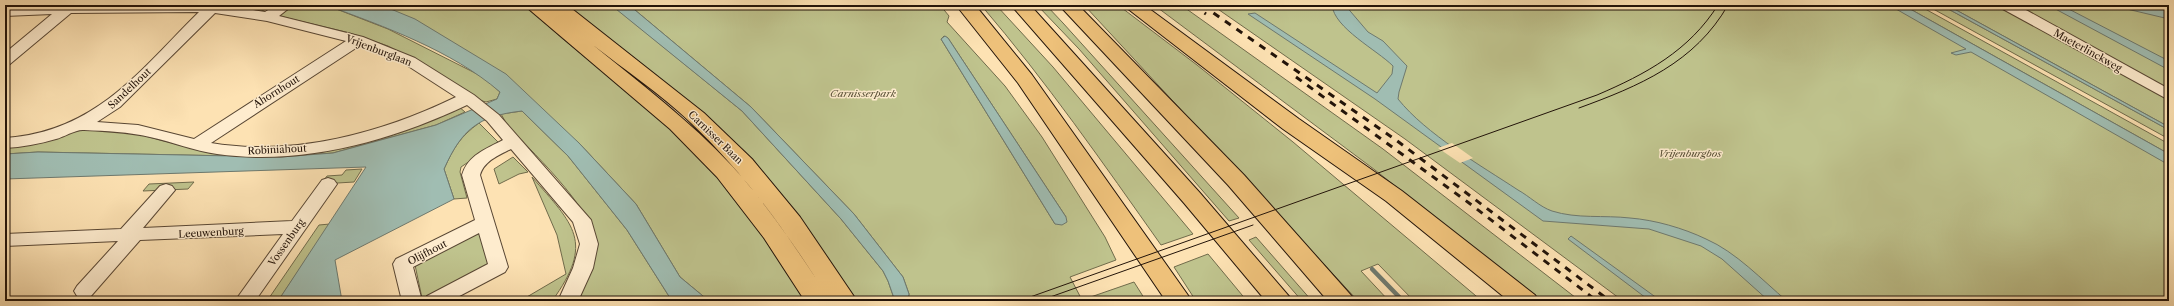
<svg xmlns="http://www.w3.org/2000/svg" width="2174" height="306" viewBox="0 0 2174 306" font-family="'Libre Caslon Text',serif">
<rect width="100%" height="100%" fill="#fde2b3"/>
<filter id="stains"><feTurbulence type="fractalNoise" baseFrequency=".005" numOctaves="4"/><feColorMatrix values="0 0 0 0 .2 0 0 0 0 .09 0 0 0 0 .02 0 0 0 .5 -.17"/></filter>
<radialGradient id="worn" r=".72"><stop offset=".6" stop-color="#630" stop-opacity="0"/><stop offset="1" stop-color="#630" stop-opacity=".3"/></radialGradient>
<!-- green -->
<g fill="#bfc38d" stroke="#706b4b" fill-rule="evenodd">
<polygon points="220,5 277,5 259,12"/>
<polygon points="294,5 326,5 388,29 483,77 500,92 497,99 486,102 472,98 426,66 388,46 350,33 279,16"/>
<path d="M381,5H526C572,52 631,89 679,135C729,184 768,243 806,301H709L680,277L636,204L579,143Z"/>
<polygon points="560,5 612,5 742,111 841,219 883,271 888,281 895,301 846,301 762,184"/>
<path d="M629,5H940L949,16L947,22L1005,86L1042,137L1105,237L1116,260L1070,277L1082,300L1134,282L1146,301H908L909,294L903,277L854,214L751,107ZM944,36L948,38L1066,217L1055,224L941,39Z"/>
<path d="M981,5H996L1053,67L1193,234L1161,245C1103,163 1046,81 981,5Z"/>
<polygon points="1037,5 1046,5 1063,23 1239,218 1229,221 1079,49"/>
<polygon points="1084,5 1118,5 1197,65 1293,142 1482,301 1414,301 1378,264 1361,271 1389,301 1358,301"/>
<polygon points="1154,5 1181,5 1383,149 1580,301 1540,301 1375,170"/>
<polygon points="1212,5 1897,5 2169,160 2169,301 1623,301 1405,139"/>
<polygon points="1903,5 1918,5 2169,144 2169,154"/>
<polygon points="1926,5 1941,5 2169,130 2169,139"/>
<polygon points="1947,5 2169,5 2169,127"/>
<polygon points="458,106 465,112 436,125 333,153 280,157 38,152 5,154 5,145 78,129 126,131 199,150 297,151"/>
<path d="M522,111L568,156L627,230L672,301H589L578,298C587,281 597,262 596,243C593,208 528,148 504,122L505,121L501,114Z"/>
<path d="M479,123L498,142L461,167L460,172L467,198L454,199L444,169C454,147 460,137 479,123Z"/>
<polygon points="513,157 528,172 519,174 499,184 494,169"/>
<polygon points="362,169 354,182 321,184 327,176 342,175 346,170"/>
<path d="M532,177C574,225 595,242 552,301H520L566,274L557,235Z"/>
<polygon points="194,182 188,189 143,191 149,184"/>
<polygon points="330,224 278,301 267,301 319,225"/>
<polygon points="482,232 492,264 427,298 422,298 415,265 471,233"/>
<polygon points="1256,237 1312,301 1302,301 1249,240"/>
<polygon points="1208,254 1247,301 1196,301 1174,267"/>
</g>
<!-- water -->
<g fill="#a0bdb2" stroke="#6e796e">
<path d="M326,5H381L415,19L506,74L579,143L636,204L680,277L709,301H672L627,230L568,156L522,111C478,116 462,129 444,169L454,199L335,260L342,301H278L366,167L5,179V154L38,152L280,157L333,153L436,125L497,99L500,92C451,50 385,27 326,5Z"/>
<polygon points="611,5 629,5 751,107 854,214 903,277 909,294 908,301 895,301 888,281 883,271 841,219 742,111"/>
<path d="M1332,5H1345L1368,32L1383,41L1407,66L1399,92L1398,99C1426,134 1480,165 1518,190C1529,196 1540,207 1552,211C1577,219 1604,215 1630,218C1655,220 1683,228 1706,239C1736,252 1762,280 1787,301H1769L1722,259L1701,246L1649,229L1543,221L1375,99L1248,14L1255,13L1377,93L1392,74L1393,66C1377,50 1334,28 1332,5Z"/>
<polygon points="1889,5 1903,5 2169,154 2169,165 1971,52 1956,55 1951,53 1966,49"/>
<polygon points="1941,5 1947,5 2169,127 2169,130"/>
<polygon points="2048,5 2061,5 2169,61 2169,70"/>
<polygon points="2110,5 2169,5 2169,19"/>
<polygon points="945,36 948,38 1066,217 1067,222 1062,225 1055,224 941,39"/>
<polygon points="1571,236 1661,301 1650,301 1568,239"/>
</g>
<!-- pier -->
<polygon fill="#fde2b3" points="1452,143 1473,158 1460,163 1438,148"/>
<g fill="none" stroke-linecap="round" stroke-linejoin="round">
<!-- stream -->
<polyline stroke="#6e796e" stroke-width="4.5" points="1372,269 1403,301"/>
<!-- minor casing -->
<g stroke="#594734" stroke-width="2">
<g id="minor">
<path d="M57,5H222L265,12L276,5H293L279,16L363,37L415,58L474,95L499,115L591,220L598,244L593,268L578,301H558L573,268L580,244L573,222L511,149C499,155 484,161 480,175L508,267L505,272L450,301H424L427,296L488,264L479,233L413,267L422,301H402L393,264L396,259L475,220L462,175C468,155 486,149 503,140L487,121L467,105C391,141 302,166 217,154C194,151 173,142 150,137C129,132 106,131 84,130C76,129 64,137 56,139C39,144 22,147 5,148V138C96,132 139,71 199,12L71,13L10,64L5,66V53L52,14L5,16V8ZM215,13L267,21L346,41L194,139L138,125L97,122L120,107ZM359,46L405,64L456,97C382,133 294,157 211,143Z"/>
<polygon points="1999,5 2017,5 2169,89 2169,100 2001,8"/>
<polygon points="328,178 334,180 337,184 255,301 235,301 283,234 140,240 91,296 84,298 77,296 74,291 77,286 118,241 5,246 5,234 121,229 160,186 166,184 172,186 175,190 143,228 292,221 322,180"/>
</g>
</g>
<!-- major casing -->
<g stroke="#221309" stroke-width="2">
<path id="major" d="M524,5H544L548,8L546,5H567L704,113L752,159L800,217L857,301H805L764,238L717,177L670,129ZM593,45C625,70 661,94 690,122C740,169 780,223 817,280C791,241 764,201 732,166C690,121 641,84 593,45Z"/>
</g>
<!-- highway casing -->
<g stroke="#221309" stroke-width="2">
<g id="highway">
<polygon points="956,5 975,5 1032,75 1192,301 1166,301 1018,83"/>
<polygon points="1011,5 1030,5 1200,193 1293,301 1266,301 1184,203"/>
<polygon points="1059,5 1078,5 1244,175 1356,301 1328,301 1228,185"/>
<polygon points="1123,5 1144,5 1299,119 1402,191 1535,295 1539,301 1509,301 1386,201 1283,129"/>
</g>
</g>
<!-- minor -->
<use href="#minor" fill="#feecce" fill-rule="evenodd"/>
<!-- major -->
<use href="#major" fill="#eec17a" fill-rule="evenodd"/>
<!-- highway -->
<use href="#highway" fill="#eec17a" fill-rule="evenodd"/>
<!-- tram -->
<g stroke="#221309" stroke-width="1">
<path d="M1579,108C1639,86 1695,63 1728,5"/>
<path d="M1019,301L1597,95C1646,74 1689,51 1718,5"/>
<polyline points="1039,301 1253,225"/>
</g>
<!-- rail -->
<g stroke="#221309" stroke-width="3" stroke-dasharray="7 7" stroke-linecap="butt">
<polyline points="1193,5 1206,14"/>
<polyline points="1202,5 1396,140 1610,301"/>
<polyline points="1296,77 1469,203 1597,301"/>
</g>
</g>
<g text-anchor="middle" stroke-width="3" stroke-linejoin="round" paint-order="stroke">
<!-- street labels -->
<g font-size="10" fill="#221309" stroke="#feecce">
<text transform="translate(379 50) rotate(21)" y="4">Vrijenburglaan</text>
<text transform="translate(2088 50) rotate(29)" y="4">Maeterlinckweg</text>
<text transform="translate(129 88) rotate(-43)" y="4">Sandelhout</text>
<text transform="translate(276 91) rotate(-32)" y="4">Ahornhout</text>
<text transform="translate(716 137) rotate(44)" y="4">Carnisser Baan</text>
<text transform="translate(277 149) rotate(-3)" y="4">Robiniahout</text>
<text transform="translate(211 232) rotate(-3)" y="4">Leeuwenburg</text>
<text transform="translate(286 242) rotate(-55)" y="4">Vossenburg</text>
<text transform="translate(427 252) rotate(-27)" y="4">Olijfhout</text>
</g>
<!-- park labels -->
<g font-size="10" font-style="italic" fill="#595137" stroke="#feecce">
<text x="863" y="97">Carnisserpark</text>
<text x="1690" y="157">Vrijenburgbos</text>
</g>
</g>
<!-- margin -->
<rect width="2174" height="306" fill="none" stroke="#fde2b3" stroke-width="20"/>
<rect x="6" y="6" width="2162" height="294" fill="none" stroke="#221309" stroke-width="2"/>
<rect x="10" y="10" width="2154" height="286" fill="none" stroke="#221309"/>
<rect width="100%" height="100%" filter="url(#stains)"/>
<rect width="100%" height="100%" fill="url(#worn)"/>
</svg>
